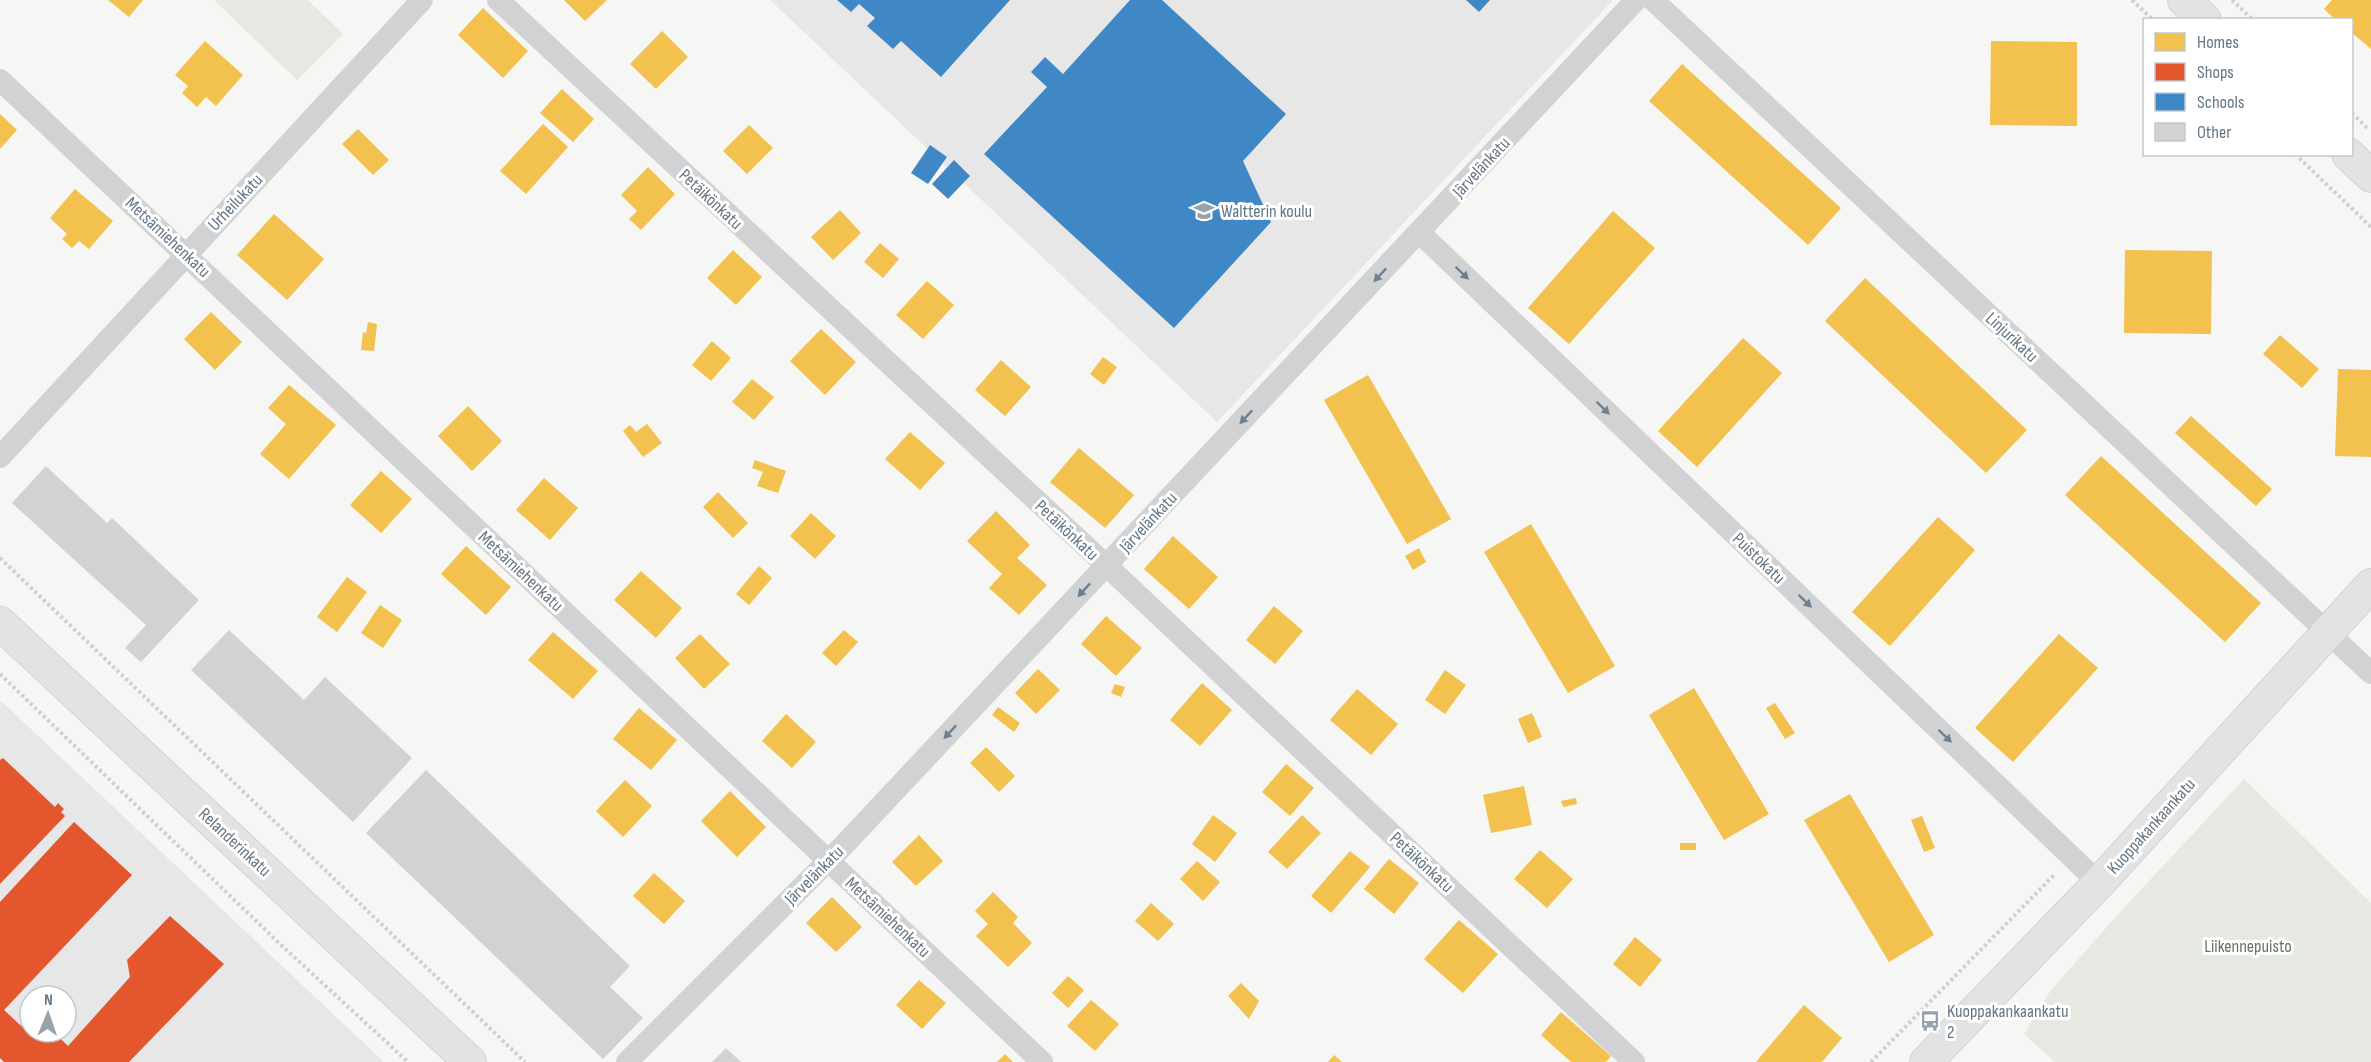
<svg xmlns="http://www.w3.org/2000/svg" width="2371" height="1062" viewBox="0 0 2371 1062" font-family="'Sofia Sans Condensed',sans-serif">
<rect width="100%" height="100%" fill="#f6f6f4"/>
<!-- built -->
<g fill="#e6e7e6" fill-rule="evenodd">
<polygon points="770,0 1613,0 1217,422"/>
<path d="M0,700L384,1062H0ZM30,996H66V1032H30Z"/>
</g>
<!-- green -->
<g fill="#e5e9e2">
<polygon points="214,0 308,0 343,34 297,80"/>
<polygon points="2244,779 2371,903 2371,1062 2055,1062 2024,1034 2051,990 2121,911"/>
</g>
<!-- homes -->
<g fill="#f2c14e">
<polygon points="108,0 143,0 129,17"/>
<polygon points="564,0 607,0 585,21"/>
<polygon points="2332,0 2371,0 2371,49 2352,33 2352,20 2336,20 2324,9"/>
<polygon points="483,8 528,51 503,78 458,35"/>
<polygon points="662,31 688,57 656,89 630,64"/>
<polygon points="205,41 243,75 216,106 206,97 197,107 182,93 188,86 175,75"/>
<polygon points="1991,41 2077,42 2077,126 1990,125"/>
<polygon points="1682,64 1841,208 1808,245 1649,101"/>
<polygon points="562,89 594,119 573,142 540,113"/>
<polygon points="0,114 17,130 0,149"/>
<polygon points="543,124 568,147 526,194 500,171"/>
<polygon points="749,125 773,148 747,174 723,151"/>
<polygon points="358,129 389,160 373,175 342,144"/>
<polygon points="648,167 675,194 641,230 629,219 637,211 621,195"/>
<polygon points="75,189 113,221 89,249 79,241 72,248 62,239 67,234 50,218"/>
<polygon points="840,210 861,233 833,260 811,237"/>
<polygon points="1613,211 1655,248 1569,344 1528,308"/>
<polygon points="274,214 324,259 287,300 237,255"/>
<polygon points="880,243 899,259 883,278 864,262"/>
<polygon points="733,250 762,277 736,305 707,278"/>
<polygon points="2125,250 2212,251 2211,334 2124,333"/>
<polygon points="1865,278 2027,430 1986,473 1825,321"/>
<polygon points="927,281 954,305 923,339 896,315"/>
<polygon points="211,312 242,342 215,370 184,339"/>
<polygon points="368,322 377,324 374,351 361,350 363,332 366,333"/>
<polygon points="821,329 856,362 825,395 790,361"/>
<polygon points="2280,335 2319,369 2302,388 2263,354"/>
<polygon points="1743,338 1782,373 1697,467 1658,431"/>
<polygon points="712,341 731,358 711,381 692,365"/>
<polygon points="1103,357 1117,367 1104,385 1090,374"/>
<polygon points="1001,360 1031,387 1005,416 975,390"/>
<polygon points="2338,369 2371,370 2371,457 2335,456"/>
<polygon points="1368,375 1451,519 1407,544 1324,400"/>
<polygon points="752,379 774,397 754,420 732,402"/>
<polygon points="289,385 336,425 289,479 260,454 286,424 268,408"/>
<polygon points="468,406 502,441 472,471 438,436"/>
<polygon points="2191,416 2272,489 2256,506 2175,433"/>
<polygon points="647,424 662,443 643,457 623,431 630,425 636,432"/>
<polygon points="910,432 945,463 920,490 885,459"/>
<polygon points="1079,448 1134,495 1105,528 1050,482"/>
<polygon points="2101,456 2261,603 2225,642 2065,495"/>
<polygon points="755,460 786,471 778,493 757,486 763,472 752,468"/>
<polygon points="381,471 412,499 381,533 350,505"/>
<polygon points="544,478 578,508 550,540 516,510"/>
<polygon points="718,492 748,523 733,538 703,507"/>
<polygon points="996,511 1030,545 1017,558 1047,585 1019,615 989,588 1002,574 967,541"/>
<polygon points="811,513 836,536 815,559 790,536"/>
<polygon points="1938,517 1975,550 1890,646 1852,612"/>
<polygon points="1531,524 1615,666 1568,693 1484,552"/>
<polygon points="1173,536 1218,577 1189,609 1144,569"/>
<polygon points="466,546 511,587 486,615 441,574"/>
<polygon points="1419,548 1426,562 1413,570 1405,556"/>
<polygon points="759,566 772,578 749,605 736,594"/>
<polygon points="641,571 682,608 656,638 614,600"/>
<polygon points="347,577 367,592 337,632 317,617"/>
<polygon points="380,605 402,620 383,648 361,633"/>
<polygon points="1274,606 1303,631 1275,664 1246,640"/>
<polygon points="1106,616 1142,648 1116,676 1081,644"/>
<polygon points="844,630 858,642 836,666 822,653"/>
<polygon points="553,632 598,671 573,699 528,660"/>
<polygon points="700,634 730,664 704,689 675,658"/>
<polygon points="2059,634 2098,668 2013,762 1975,728"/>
<polygon points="1038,669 1060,690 1036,714 1015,693"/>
<polygon points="1445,670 1466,685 1445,714 1425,700"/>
<polygon points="1202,683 1232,710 1200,746 1170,720"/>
<polygon points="1115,684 1125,687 1121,697 1111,693"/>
<polygon points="1694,688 1769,814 1724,840 1649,715"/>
<polygon points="1357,689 1398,724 1371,755 1330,720"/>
<polygon points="1775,703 1795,733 1785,739 1766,708"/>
<polygon points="998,707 1020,723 1014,732 992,715"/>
<polygon points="639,708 677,740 651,770 613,739"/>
<polygon points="1532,713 1542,737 1528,743 1518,719"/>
<polygon points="786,714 816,742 792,768 762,741"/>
<polygon points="986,747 1015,776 999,792 970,763"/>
<polygon points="1286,764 1314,788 1290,816 1262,792"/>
<polygon points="625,780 652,806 623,837 596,811"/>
<polygon points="1524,786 1532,825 1491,833 1483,795"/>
<polygon points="730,791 766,827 737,857 701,821"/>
<polygon points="1850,794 1934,935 1889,962 1804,820"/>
<polygon points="1576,798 1577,804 1563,807 1561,801"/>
<polygon points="1213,815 1237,833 1215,862 1192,844"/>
<polygon points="1302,815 1321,833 1287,869 1268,852"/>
<polygon points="1922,816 1935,848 1924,852 1911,820"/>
<polygon points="919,835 943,861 916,886 892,862"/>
<rect x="1680" y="843" width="16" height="7"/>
<polygon points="1540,850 1573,879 1547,908 1514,879"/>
<polygon points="1350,851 1370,867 1331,913 1311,896"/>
<polygon points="1389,859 1419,883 1394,914 1364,889"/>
<polygon points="1197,861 1220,882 1203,901 1180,879"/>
<polygon points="654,873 685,901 664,924 633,896"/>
<polygon points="993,892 1018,917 1013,923 1032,943 1008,967 976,936 988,924 975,911"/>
<polygon points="832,897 862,927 836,952 806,923"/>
<polygon points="1151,903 1174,924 1158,941 1135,921"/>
<polygon points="1459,920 1498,954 1463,993 1424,959"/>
<polygon points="1635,937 1662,960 1640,987 1613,964"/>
<polygon points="1068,976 1084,990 1068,1008 1052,993"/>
<polygon points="919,980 946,1003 922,1029 896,1005"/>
<polygon points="1241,983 1259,1001 1249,1019 1228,996"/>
<polygon points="1091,1000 1119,1024 1095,1051 1067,1026"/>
<polygon points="1804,1005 1842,1038 1822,1062 1756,1062"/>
<polygon points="1561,1012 1611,1056 1606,1062 1571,1062 1541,1035"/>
<polygon points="1005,1054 1013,1062 997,1062"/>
<polygon points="1334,1055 1342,1062 1328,1062"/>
</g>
<!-- shops -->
<g fill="#e4572e">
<polygon points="3,758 55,807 58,803 64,809 61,812 65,816 0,884 0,760"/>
<polygon points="74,822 132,875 4,1010 32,1036 35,1032 54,1032 68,1046 130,977 127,960 170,916 224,964 129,1062 4,1062 0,1058 0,902"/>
</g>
<!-- schools -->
<g fill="#3f88c5">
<polygon points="837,0 1010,0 941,77 901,41 893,49 867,26 875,18 859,4 851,12"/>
<polygon points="1130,0 1162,0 1286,114 1243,161 1271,222 1174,328 984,154 1047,87 1031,72 1045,57 1063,74"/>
<polygon points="1466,0 1490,0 1479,12"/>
<polygon points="930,145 947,157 928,184 911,173"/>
<polygon points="954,160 970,176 948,199 932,184"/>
</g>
<!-- building -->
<g fill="#d1d3d3">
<polygon points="46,466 107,523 112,518 199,600 141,662 125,648 146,625 12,503"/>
<polygon points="229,630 304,700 325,677 412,758 353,822 191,670"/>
<polygon points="426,770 630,966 610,987 643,1018 603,1059 366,833"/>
<polygon points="726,1048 741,1062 712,1062"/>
</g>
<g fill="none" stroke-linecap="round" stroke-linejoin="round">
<!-- secondary casing -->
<g stroke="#d1d3d4" stroke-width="34">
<g id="secondary">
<polyline points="2184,0 2205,20"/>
<polyline points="2348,154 2371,176"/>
<polyline points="0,623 470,1062"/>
<polyline points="1926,1062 2099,883 2371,585"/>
</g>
</g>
<!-- path -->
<g stroke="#cecfcf" stroke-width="4" stroke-dasharray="3 3" stroke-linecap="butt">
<polyline points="2132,0 2153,20"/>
<polyline points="2232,0 2253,20"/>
<polyline points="2352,113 2368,129"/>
<polyline points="2295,154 2371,227"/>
<polyline points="0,558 525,1062"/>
<polyline points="0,674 279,943 408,1062"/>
<polyline points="1871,1062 2055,874"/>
</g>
<!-- street -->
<g stroke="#d1d2d3" stroke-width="22">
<polyline points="498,0 1107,566 1634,1062"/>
<polyline points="1653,0 2371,673"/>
<polyline points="0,80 1042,1062"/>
<polyline points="1420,233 2099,883"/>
<polyline points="0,457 422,0"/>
<polyline points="627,1062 844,845 1636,0"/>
</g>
<!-- secondary -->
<use href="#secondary" stroke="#e3e3e4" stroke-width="32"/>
</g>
<!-- one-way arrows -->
<defs><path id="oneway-solid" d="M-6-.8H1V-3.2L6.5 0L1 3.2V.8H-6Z" transform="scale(1.5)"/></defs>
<g fill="#6e808e">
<use href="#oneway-solid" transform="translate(1462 273) rotate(44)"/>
<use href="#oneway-solid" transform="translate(1380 275) rotate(133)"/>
<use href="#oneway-solid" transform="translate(1603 408) rotate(44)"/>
<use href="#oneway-solid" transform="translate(1246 417) rotate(133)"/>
<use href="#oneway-solid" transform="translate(1084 590) rotate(133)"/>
<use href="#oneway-solid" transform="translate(1805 601) rotate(44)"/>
<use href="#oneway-solid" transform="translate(950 732) rotate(133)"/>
<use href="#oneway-solid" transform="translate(1945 736) rotate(44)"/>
</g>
<!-- icons -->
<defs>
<g id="school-bare" transform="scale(1.62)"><path d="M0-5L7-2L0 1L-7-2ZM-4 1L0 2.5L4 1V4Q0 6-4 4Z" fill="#96a3ac" stroke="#fff" stroke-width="2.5" paint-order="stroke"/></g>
<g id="bus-bare" transform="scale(1.62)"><path d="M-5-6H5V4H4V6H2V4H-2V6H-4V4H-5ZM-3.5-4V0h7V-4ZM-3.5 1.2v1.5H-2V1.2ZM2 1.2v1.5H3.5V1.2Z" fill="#96a3ac" stroke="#fff" stroke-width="2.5" paint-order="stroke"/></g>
</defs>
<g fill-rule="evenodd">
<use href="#school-bare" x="1204" y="211"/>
<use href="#bus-bare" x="1930" y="1021"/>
</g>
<g text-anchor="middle" stroke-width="6" stroke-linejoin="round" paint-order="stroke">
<!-- street labels -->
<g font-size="18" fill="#637786" stroke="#fff">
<text transform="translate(1481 167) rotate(-47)" y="6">Järvelänkatu</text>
<text transform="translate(711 199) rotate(43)" y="6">Petäikönkatu</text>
<text transform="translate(235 202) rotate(-47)" y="6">Urheilukatu</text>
<text transform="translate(168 237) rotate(43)" y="6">Metsämiehenkatu</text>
<text transform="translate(2012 337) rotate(43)" y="6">Linjurikatu</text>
<text transform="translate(1148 522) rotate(-47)" y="6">Järvelänkatu</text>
<text transform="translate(1067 530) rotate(43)" y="6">Petäikönkatu</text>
<text transform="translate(1759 558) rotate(44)" y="6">Puistokatu</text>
<text transform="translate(521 571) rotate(43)" y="6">Metsämiehenkatu</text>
<text transform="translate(2151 826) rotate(-48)" y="6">Kuoppakankaankatu</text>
<text transform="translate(235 842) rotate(43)" y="6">Relanderinkatu</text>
<text transform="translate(1422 862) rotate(43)" y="6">Petäikönkatu</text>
<text transform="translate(814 875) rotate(-45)" y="6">Järvelänkatu</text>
<text transform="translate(888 917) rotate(43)" y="6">Metsämiehenkatu</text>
</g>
<!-- poi labels -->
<g font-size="18" fill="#637786" stroke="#fff" text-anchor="start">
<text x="1221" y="217">Waltterin koulu</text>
<text x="1947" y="1017">Kuoppakankaankatu<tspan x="1947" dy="21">2</tspan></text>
</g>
<!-- park labels -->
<g font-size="18" fill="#64785e" stroke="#fff">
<text x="2248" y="952">Liikennepuisto</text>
</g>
</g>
<!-- legend -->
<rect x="2143" y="18" width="210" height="138" fill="#ffffff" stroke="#c1c9cf" stroke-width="1.5"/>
<rect x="2155" y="33" width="30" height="18" fill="#f2c14e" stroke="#c1c9cf" stroke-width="1.5"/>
<text x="2197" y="48" font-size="18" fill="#637786">Homes</text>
<rect x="2155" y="63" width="30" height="18" fill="#e4572e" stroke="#c1c9cf" stroke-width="1.5"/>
<text x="2197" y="78" font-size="18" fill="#637786">Shops</text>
<rect x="2155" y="93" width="30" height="18" fill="#3f88c5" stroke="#c1c9cf" stroke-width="1.5"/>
<text x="2197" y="108" font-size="18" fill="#637786">Schools</text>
<rect x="2155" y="123" width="30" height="18" fill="#d1d3d3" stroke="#c1c9cf" stroke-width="1.5"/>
<text x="2197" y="138" font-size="18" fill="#637786">Other</text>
<!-- north arrow -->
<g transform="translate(48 1014) rotate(2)"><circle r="28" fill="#ffffff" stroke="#c1c9cf" stroke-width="1.5"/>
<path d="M0-4.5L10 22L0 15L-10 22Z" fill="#96a3ac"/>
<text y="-9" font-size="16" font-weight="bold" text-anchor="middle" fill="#637786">N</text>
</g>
</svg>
